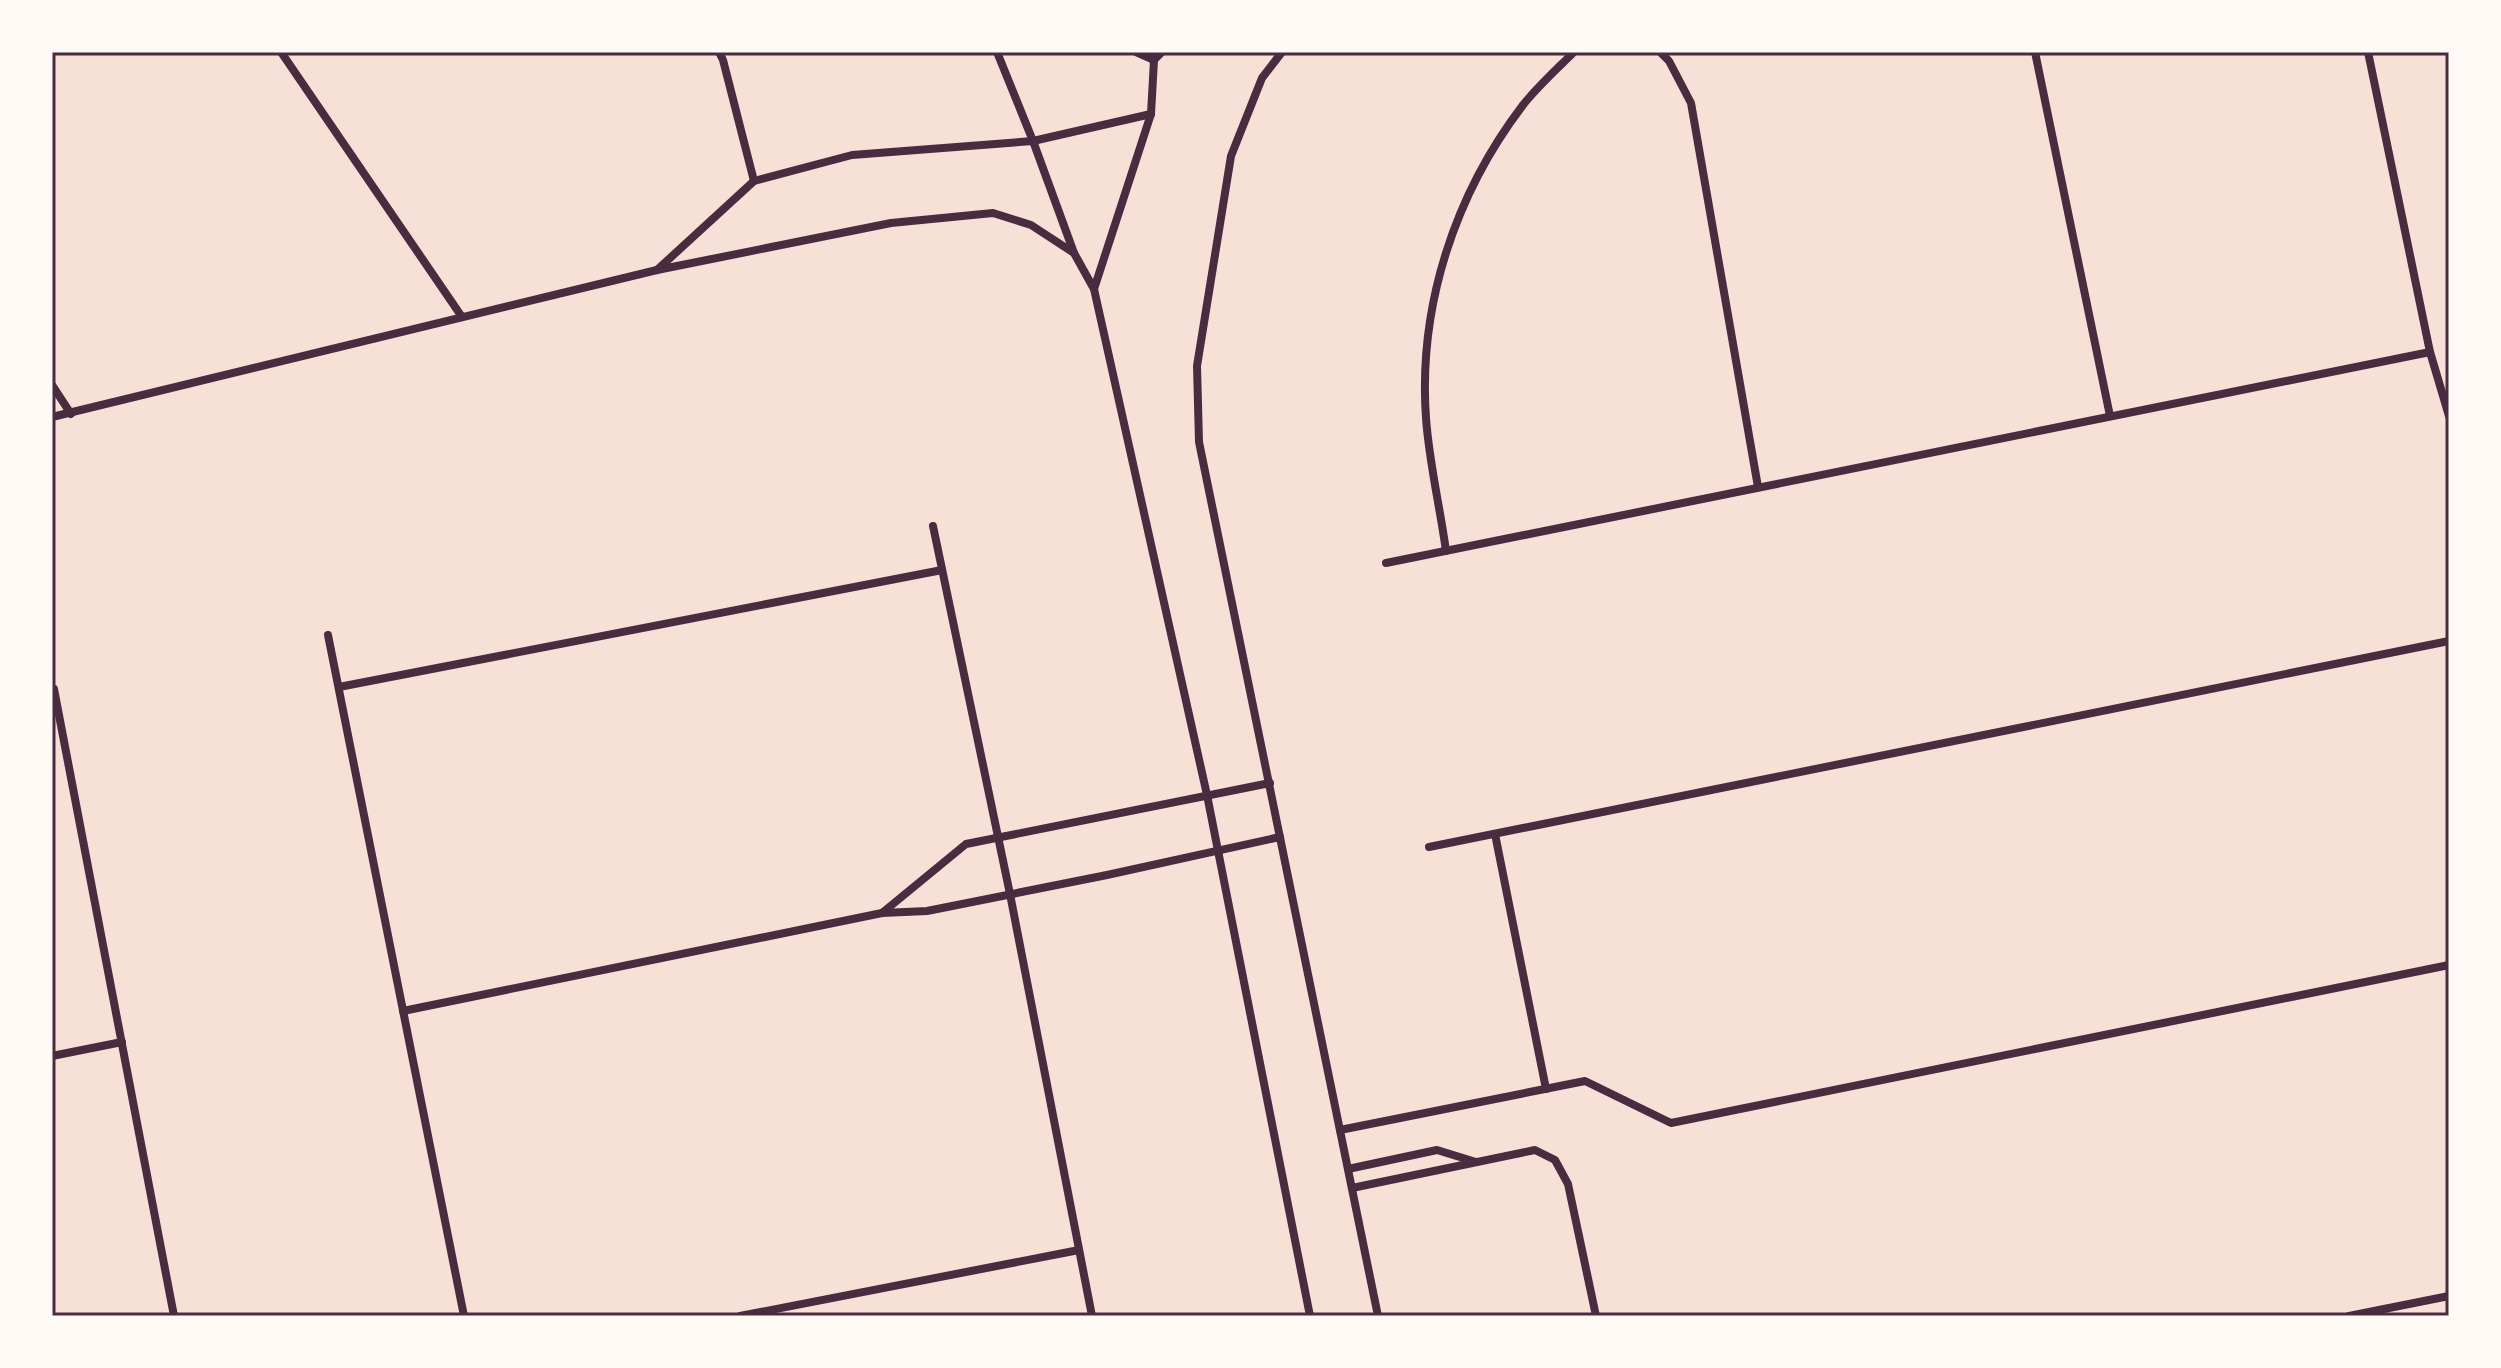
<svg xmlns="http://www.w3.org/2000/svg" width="2501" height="1368" viewBox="0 0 2501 1368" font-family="Arial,sans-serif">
<rect width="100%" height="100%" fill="#f7e1d7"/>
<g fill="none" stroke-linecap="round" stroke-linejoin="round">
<!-- minor -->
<g stroke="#4a2c40" stroke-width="8">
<polyline points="281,52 462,317"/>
<polyline points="719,52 723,60 754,181"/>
<polyline points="997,52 1033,141 1074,253 1094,289"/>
<polyline points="1136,52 1154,60"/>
<polyline points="1162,52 1154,60 1151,114 1094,289 1207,795 1310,1316"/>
<polyline points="1282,52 1262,78 1231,156 1197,366 1199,442 1378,1316"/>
<polyline points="1660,52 1669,61 1691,103 1758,487"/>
<polyline points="2035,52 2110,416"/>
<polyline points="2368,52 2430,352 2449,416"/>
<polyline points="657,270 754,181 852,155 1033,141 1151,114"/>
<polyline points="52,385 71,414"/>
<polyline points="52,417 657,270 891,223 993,213 1031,225 1074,253"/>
<polyline points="933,526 1010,894 1092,1316"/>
<path d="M1446,551C1440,507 1429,462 1426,418C1418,306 1455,194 1523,105C1538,86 1557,69 1574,52"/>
<polyline points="1386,563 2430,352"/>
<polyline points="328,635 464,1316"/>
<polyline points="339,687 942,570"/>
<polyline points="54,689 174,1316"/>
<polyline points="1495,834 1546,1089"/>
<polyline points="1429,847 2449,641"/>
<polyline points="882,913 966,844 1270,783"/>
<polyline points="403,1011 882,913 927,911 1107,875 1280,837"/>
<polyline points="52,1056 122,1042"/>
<polyline points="1340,1130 1585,1081 1671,1123 2449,965"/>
<polyline points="1348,1169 1437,1150 1476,1162"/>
<polyline points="1352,1188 1535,1150 1555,1160 1568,1184 1596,1316"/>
<polyline points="740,1316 1079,1250"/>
<polyline points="2349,1316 2449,1296"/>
</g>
</g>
<!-- border -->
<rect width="2501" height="1368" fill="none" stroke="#fffaf5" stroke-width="108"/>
<rect x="54" y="54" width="2393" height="1260" fill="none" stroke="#4a2c40" stroke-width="3"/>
</svg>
